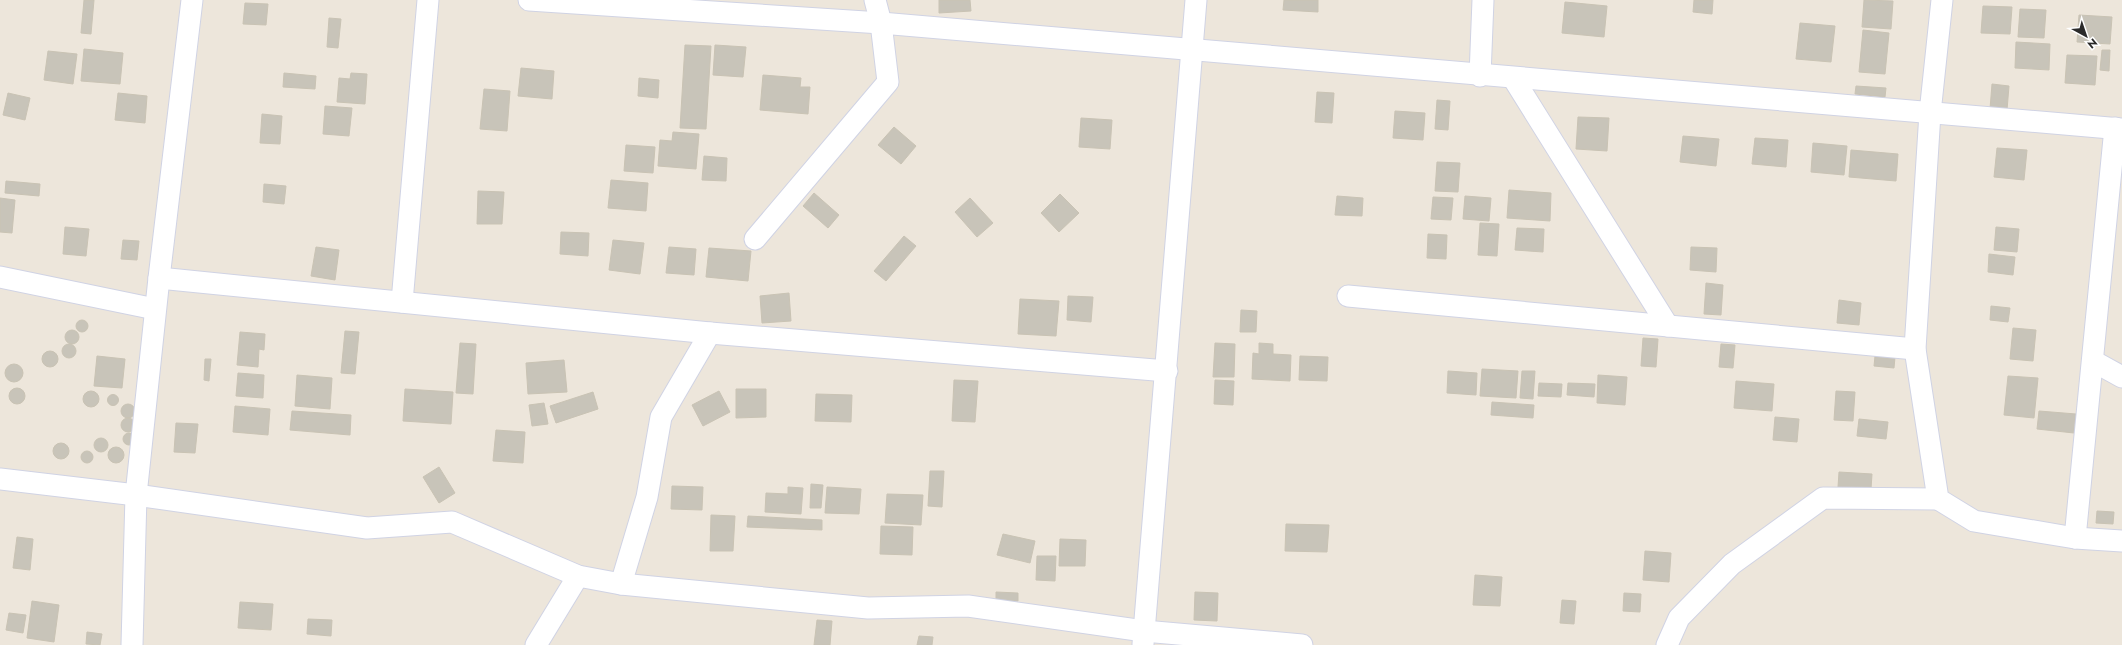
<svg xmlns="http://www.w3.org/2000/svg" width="2122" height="645" viewBox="0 0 2122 645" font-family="Jost,sans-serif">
<rect width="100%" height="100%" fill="#ede6db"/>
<!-- building -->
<g fill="#c8c4b9" stroke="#c9c3b4">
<polygon points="84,0 94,0 91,34 81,33"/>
<polygon points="939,0 970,0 971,11 939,13"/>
<polygon points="1284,0 1318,0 1318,12 1283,10"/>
<polygon points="1694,0 1713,0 1712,14 1693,12"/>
<polygon points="1864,0 1893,1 1891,29 1862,27"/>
<polygon points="1565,2 1607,6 1604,37 1562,33"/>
<polygon points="245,3 268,4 266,25 243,24"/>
<polygon points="1983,6 2012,7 2010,34 1981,33"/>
<polygon points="2020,9 2046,10 2044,38 2018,37"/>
<polygon points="2079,15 2112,17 2110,44 2077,42"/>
<polygon points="329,18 341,19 338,48 327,47"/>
<polygon points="1800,23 1835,26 1831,62 1796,59"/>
<polygon points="1863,30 1889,33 1885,74 1859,72"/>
<polygon points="2016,42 2050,44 2049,70 2015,68"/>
<polygon points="685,45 711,46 706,129 680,128"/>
<polygon points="715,45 746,47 743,77 713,75"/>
<polygon points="84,49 123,53 120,84 81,81"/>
<polygon points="2102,50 2110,50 2109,71 2100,70"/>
<polygon points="48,51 77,54 73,84 44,80"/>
<polygon points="2067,55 2097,56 2095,85 2065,83"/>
<polygon points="521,68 554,71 552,99 518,96"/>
<polygon points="284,73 316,76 315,89 283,87"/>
<polygon points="351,73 367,74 365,104 337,102 339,78 350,79"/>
<polygon points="763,75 801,78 800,87 810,87 808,114 760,110"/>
<polygon points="639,78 659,80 658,98 638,96"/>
<polygon points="1992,84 2009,86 2007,110 1990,109"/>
<polygon points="1856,86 1886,88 1885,97 1855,94"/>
<polygon points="484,89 510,91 507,131 480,129"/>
<polygon points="1317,92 1334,93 1332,123 1315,122"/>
<polygon points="8,93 30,98 25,120 3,115"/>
<polygon points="118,93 147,96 145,123 115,120"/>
<polygon points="1437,100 1450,101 1448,130 1435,129"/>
<polygon points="325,106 352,108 349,136 323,134"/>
<polygon points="1395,111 1425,113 1423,140 1393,138"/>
<polygon points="262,114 282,116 280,144 260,143"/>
<polygon points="1578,117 1609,118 1607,151 1576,149"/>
<polygon points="1081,118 1112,120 1110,149 1079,147"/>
<polygon points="894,127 916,146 901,164 878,145"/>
<polygon points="673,132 699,134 696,169 658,166 660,140 672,141"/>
<polygon points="1683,136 1719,139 1716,166 1680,162"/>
<polygon points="1755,138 1788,140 1786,167 1752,164"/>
<polygon points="1813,143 1847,146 1844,175 1811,172"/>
<polygon points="626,145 655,147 653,173 624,171"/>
<polygon points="1997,148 2027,150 2024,180 1994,177"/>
<polygon points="1851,150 1898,154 1896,181 1849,177"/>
<polygon points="704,156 727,158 726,181 702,180"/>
<polygon points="1437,162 1460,163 1458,192 1435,191"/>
<polygon points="611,180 648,183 646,211 608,208"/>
<polygon points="6,181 40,184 39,196 5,193"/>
<polygon points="264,184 286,186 284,204 263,202"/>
<polygon points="1509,190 1551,193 1550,221 1507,218"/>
<polygon points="478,191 504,192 502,224 477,224"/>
<polygon points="814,193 839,215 828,228 803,206"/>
<polygon points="1060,194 1079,213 1059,232 1041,213"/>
<polygon points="1337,196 1363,198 1362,216 1335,215"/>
<polygon points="1465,196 1491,198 1489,221 1463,219"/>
<polygon points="1433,197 1453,198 1451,220 1431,219"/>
<polygon points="0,198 15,200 12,233 0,232"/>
<polygon points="970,198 993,223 977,237 955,212"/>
<polygon points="1480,223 1499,224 1497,256 1478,255"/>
<polygon points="65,227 89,229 86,256 63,254"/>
<polygon points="1996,227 2019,229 2017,252 1994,250"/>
<polygon points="1517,228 1544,229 1543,252 1515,250"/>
<polygon points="561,232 589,233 588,256 560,254"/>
<polygon points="1428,234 1447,235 1446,259 1427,258"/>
<polygon points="904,236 916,246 886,281 874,271"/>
<polygon points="123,240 139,241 137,260 121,259"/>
<polygon points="613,240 644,243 640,274 609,270"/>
<polygon points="316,247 339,250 335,280 311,276"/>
<polygon points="669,247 696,249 694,275 666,273"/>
<polygon points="1691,247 1717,248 1716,272 1690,270"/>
<polygon points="709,248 751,251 748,281 706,277"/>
<polygon points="1989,254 2015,257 2013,275 1988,272"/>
<polygon points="1706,283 1723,285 1721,315 1704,314"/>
<polygon points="789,293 791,321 762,323 760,296"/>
<polygon points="1068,296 1093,297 1091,322 1067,320"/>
<polygon points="1020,299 1059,301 1056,336 1018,334"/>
<polygon points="1839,300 1861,303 1859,325 1837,323"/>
<polygon points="1991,306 2010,308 2008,322 1990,320"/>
<polygon points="1241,310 1257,311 1256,332 1240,332"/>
<circle cx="82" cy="326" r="6"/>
<polygon points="2013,328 2036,330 2033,361 2010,359"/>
<circle cx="72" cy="337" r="7"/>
<polygon points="345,331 359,332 355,374 341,373"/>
<polygon points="240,332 265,334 264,350 259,349 258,367 237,365"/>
<polygon points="1643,338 1658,339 1656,367 1641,366"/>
<polygon points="460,343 476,344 473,394 456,393"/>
<polygon points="1215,343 1235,344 1234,377 1213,377"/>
<polygon points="1259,343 1273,344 1273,354 1291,355 1290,381 1252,379 1253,353 1259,354"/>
<polygon points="1721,344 1735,345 1733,368 1719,367"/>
<circle cx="69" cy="351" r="7"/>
<circle cx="50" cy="359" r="8"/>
<polygon points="97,356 125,359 122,388 94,386"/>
<polygon points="1300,356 1328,357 1327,381 1299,380"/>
<polygon points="1875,356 1895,357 1894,368 1874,366"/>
<polygon points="205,359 211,359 209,381 204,380"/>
<polygon points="564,360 567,392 528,394 526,363"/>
<circle cx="14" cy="373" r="9"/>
<polygon points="1482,369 1518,371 1516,398 1480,396"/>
<polygon points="1448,371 1477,373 1476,395 1447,393"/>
<polygon points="1522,371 1535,371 1533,399 1520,398"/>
<polygon points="238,373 264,375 263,398 236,396"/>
<polygon points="297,375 332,378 330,409 295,406"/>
<polygon points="1598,375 1627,377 1625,405 1597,403"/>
<polygon points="2008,376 2038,378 2034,418 2004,415"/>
<polygon points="954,380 978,381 975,422 952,421"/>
<polygon points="1215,380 1234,381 1233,405 1214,404"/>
<polygon points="1736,381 1774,384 1772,411 1734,408"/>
<polygon points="1539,383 1562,384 1561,397 1538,396"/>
<polygon points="1568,383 1595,384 1594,397 1567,395"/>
<circle cx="17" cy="396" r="8"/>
<polygon points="405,389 453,392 451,424 403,421"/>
<polygon points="736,389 766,389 766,417 736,418"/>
<circle cx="91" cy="399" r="8"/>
<polygon points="719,391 730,412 703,426 692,405"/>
<polygon points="1836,391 1855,392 1853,421 1834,420"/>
<polygon points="593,392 598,409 556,423 550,406"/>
<polygon points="816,394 852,395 851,422 815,421"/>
<circle cx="113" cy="400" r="5.5"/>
<polygon points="1492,402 1534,405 1533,418 1491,415"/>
<polygon points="544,403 548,424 532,426 529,405"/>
<circle cx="128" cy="411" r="7"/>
<polygon points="235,406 270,409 268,435 233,432"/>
<polygon points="292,411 351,415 350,435 290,430"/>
<polygon points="2039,411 2076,414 2074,433 2037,429"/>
<polygon points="1775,417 1799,419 1797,442 1773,440"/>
<circle cx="128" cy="425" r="7"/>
<polygon points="1859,419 1888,422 1886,439 1857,436"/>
<polygon points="176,423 198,424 195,453 174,452"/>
<polygon points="496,430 525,432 523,463 493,461"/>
<circle cx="129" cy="439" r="6"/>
<circle cx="101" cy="445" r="7"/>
<circle cx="61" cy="451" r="8"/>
<circle cx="116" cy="455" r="8"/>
<circle cx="87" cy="457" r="6"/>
<polygon points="439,467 455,493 439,503 423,477"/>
<polygon points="930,471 944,471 942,507 928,506"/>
<polygon points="1839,472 1872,474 1871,489 1838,487"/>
<polygon points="811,484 823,485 821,508 810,508"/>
<polygon points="672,486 703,487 702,510 671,509"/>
<polygon points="788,487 803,488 801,514 765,512 766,493 788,494"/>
<polygon points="827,487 861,489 859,514 825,513"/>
<polygon points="887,494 923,495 921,525 885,523"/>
<polygon points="2097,511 2114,512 2113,524 2096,523"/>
<polygon points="711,515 735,516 733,551 710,551"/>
<polygon points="748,516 822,520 822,530 747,527"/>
<polygon points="1286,524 1329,525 1327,552 1285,551"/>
<polygon points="881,526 913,527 912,555 880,554"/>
<polygon points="1003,534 1035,541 1030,563 997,555"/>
<polygon points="17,537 33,539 30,570 13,568"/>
<polygon points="1060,539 1086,540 1085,566 1059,566"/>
<polygon points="1645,551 1671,553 1669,582 1643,580"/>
<polygon points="1037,556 1056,556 1055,581 1036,580"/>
<polygon points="1475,575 1502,577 1500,606 1473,605"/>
<polygon points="996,592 1018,593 1018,601 996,601"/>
<polygon points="1195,592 1218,593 1217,621 1194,620"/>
<polygon points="1624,593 1641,594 1640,612 1623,611"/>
<polygon points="1562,600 1576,601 1574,624 1560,623"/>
<polygon points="32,601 59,605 54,642 27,638"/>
<polygon points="240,602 273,604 271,630 238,628"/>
<polygon points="9,613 26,615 23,633 6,630"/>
<polygon points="308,619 332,620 331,636 307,634"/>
<polygon points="817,620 832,621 830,645 814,645"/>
<polygon points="87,632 102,634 100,645 86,644"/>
<polygon points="919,636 933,637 932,645 917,645"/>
</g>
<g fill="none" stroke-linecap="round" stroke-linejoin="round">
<!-- minor casing -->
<g stroke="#d0d3e4" stroke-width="23">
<g id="minor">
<polyline points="529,0 881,23 2122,129"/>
<polyline points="1942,0 1930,113 1915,349 1938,499 1974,521 2075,538 2122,541"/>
<polyline points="1480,76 1483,0"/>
<polyline points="1513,78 1668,326"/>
<polyline points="755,239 888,82 881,23 875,0"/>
<polyline points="0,277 155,309"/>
<polyline points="159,278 710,333 1167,371"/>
<polyline points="1348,296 1915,349"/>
<polyline points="402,302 428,0"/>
<polyline points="2093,361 2122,377"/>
<polyline points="0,479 136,495 367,528 452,522 578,576 621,584 868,608 968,606 1144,631 1302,645"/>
<polyline points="2075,538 2115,128"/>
<polyline points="621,584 647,497 661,417 710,333"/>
<polyline points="1143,644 1196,0"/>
<polyline points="132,645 136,495 159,278 192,0"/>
<polyline points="536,645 578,576"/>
<polyline points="1667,645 1679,618 1732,564 1823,498 1938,499"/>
</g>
</g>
<!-- minor -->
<use href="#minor" stroke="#fff" stroke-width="21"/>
</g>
<!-- north arrow -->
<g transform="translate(2086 36) rotate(140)" stroke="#ffffff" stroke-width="3" paint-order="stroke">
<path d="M0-3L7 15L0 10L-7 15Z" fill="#2a2a2a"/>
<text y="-6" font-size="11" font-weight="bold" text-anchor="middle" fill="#2a2a2a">N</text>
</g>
</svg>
